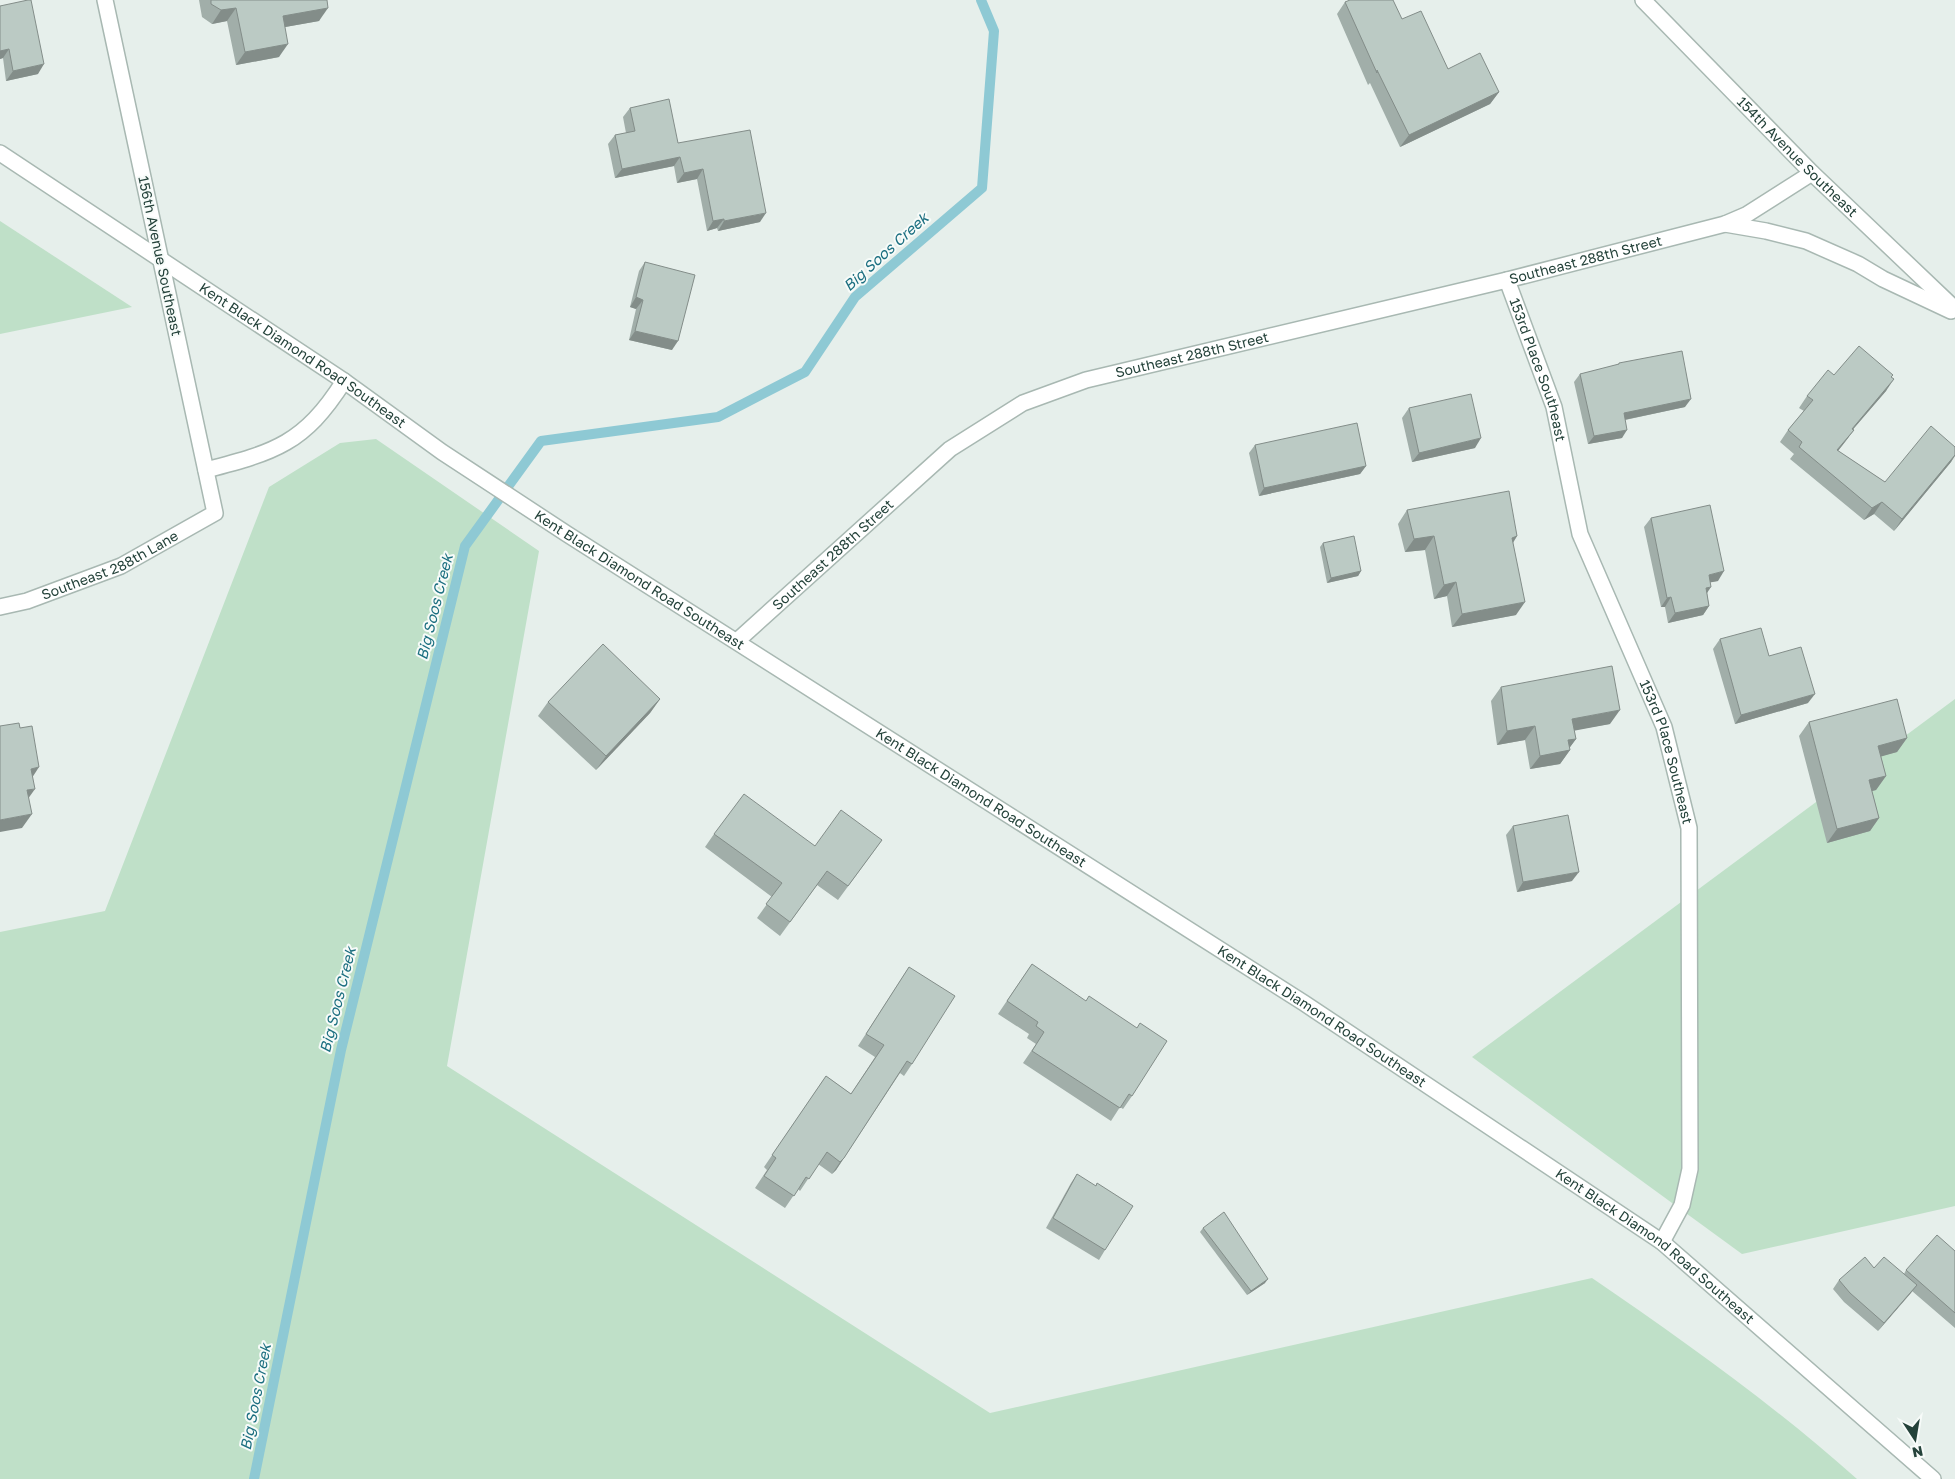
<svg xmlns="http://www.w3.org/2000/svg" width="1955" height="1479" viewBox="0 0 1955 1479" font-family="'Golos Text',sans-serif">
<rect width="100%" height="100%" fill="#e6efeb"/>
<!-- green -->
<g fill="#bfe0c8">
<polygon points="0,221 132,307 0,334"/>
<path d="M376,439L539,551L447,1066L990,1413L1592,1278C1684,1341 1774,1405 1857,1479H0V932L105,911L269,487L340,443Z"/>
<polygon points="1955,699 1955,1206 1742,1254 1472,1057"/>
</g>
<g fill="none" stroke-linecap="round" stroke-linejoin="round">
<!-- stream -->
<polyline stroke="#8ec9d4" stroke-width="10" points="254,1479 341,1050 465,546 541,441 718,417 805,372 855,297 982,188 994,31 981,0"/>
<!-- minor casing -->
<g stroke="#a8b8b2" stroke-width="18">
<g id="minor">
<path id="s1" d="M1643,0L1812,173L1955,309"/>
<path id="s2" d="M0,153L344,381L442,452L567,534L1304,1003L1662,1242L1933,1479"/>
<polyline points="1725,224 1766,231 1806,241 1858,264 1883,279 1951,311"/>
<path id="s3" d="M1507,280L1554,407L1580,534L1664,727L1689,828L1690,1169L1682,1205L1662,1242"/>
<path d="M206,470C275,452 304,444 344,381"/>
<path id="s4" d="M0,607L27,601L121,566L215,513L105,0"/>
<path id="s5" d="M737,641L950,449L1023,403L1086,380L1507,280L1725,224L1746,215L1812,173"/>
</g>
</g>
<!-- minor -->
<use href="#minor" stroke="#fff" stroke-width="15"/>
</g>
<!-- wall -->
<g fill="#a1aea9">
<polygon points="199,0 327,0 319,21 285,27 279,57 236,65 227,21 212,24 202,17"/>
<polygon points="1345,2 1402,19 1448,69 1499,92 1490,104 1400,147 1370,83 1368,85 1337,14"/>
<polygon points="0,6 38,74 6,81 3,58 0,59"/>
<polygon points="630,108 678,143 760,222 718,231 717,228 707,231 697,179 677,183 674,166 615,178 608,144 615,135 626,133 623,117"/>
<polygon points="645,262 672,350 629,340 636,309 630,307 639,271"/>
<polygon points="1619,363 1685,407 1625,420 1622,438 1588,444 1574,382 1580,374 1618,365"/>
<polygon points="1834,375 1891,377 1886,391 1853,429 1854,430 1838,451 1885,482 1955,447 1955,456 1951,462 1894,531 1874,514 1864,520 1790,459 1794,454 1780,442 1788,430 1804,411 1799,408 1807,396"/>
<polygon points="1409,408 1475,448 1412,462 1402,418"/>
<polygon points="1255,445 1366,466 1360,474 1259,496 1249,453"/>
<polygon points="1407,510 1517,536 1513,543 1516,615 1452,627 1447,596 1434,599 1425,550 1405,552 1398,524"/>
<polygon points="1651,518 1718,581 1710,582 1707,593 1709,606 1703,615 1668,623 1665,607 1661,607 1644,527"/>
<polygon points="1323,543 1361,571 1358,576 1327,583 1320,547"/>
<polygon points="1720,639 1769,656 1808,703 1735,724 1713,649"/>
<polygon points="1501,687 1610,724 1574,730 1576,739 1569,748 1570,750 1560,764 1530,769 1525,740 1497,745 1491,701"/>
<polygon points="660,699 650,713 596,770 538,716 548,702"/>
<polygon points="1809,722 1907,738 1897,752 1881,756 1886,776 1876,790 1872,791 1879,818 1870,831 1827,843 1799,736"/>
<polygon points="1513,826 1572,881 1517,892 1506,835"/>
<polygon points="714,834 815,846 882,840 838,900 817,885 780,936 757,918 772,897 705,847"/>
<polygon points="1032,964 1132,1096 1123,1109 1120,1107 1111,1121 1023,1063 1036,1044 1027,1038 1029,1034 998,1014"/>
<polygon points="909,967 912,1064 904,1076 900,1073 836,1170 832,1174 818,1164 800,1191 798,1189 785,1208 755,1188 767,1170 764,1167 826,1076 851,1094 875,1057 858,1046"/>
<polygon points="1077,1174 1105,1250 1099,1260 1046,1228 1071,1183"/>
<polygon points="1203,1228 1265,1283 1247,1295 1200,1232"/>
<polygon points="1955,1251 1955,1328 1912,1291 1878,1331 1844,1302 1833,1289 1839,1280 1874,1268 1904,1274 1906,1270"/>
</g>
<!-- shaded-wall -->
<g fill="#838d89">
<polygon points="236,8 227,21 212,24 221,10"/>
<polygon points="328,8 319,21 274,29 283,16"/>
<polygon points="288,44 279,57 236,65 245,52"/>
<polygon points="9,49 3,58 0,59 0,51"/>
<polygon points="44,64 38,74 6,81 13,71"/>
<polygon points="1499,92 1490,104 1400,147 1409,135"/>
<polygon points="680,157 674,166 615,178 622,169"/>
<polygon points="703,169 697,179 677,183 684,173"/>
<polygon points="766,213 760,222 718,231 724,221"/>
<polygon points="724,219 717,228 707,231 713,221"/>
<polygon points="636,297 643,300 636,309 630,307"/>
<polygon points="635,331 678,341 672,350 629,340"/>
<polygon points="1894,379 1886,391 1843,441 1852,429"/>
<polygon points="1691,399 1685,407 1619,421 1624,413"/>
<polygon points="1627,430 1622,438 1588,444 1594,436"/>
<polygon points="1854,430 1845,442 1829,462 1837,450"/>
<polygon points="1481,438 1475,448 1412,462 1419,453"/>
<polygon points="1955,455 1951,462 1894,531 1902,519"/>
<polygon points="1366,466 1360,474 1259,496 1264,488"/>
<polygon points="1882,502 1874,514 1864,520 1872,508"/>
<polygon points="1434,536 1425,550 1405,552 1414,539"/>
<polygon points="1517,536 1508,550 1512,538"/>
<polygon points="1361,571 1358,576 1327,583 1331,578"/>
<polygon points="1724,571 1718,581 1702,584 1709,575"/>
<polygon points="1456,582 1447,596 1434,599 1444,585"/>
<polygon points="1711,587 1705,596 1706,588"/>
<polygon points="1671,597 1665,607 1661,607 1667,598"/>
<polygon points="1525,602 1516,615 1452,627 1462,614"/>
<polygon points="1709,606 1703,615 1668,623 1675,613"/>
<polygon points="1815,694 1808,703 1735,724 1741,715"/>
<polygon points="660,699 650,713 596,770 606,756"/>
<polygon points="1620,710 1610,724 1562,733 1572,719"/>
<polygon points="1535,726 1525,740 1497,745 1507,731"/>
<polygon points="1907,738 1897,752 1869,760 1878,746"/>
<polygon points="1576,739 1568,750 1570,750 1560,764 1530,769 1540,756 1568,740"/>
<polygon points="39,767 30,781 31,769"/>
<polygon points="1886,776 1876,790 1860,794 1869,780"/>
<polygon points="35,789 25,803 27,790"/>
<polygon points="32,814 22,828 0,832 0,820"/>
<polygon points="1879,818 1870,831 1827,843 1837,829"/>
<polygon points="1579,872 1572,881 1517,892 1523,882"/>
<polygon points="844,1158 836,1170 832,1174 840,1162"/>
<polygon points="1268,1279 1265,1283 1247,1295 1251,1291"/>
<polygon points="1917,1285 1911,1293 1878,1331 1884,1323"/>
</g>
<!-- building -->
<g fill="#bbcac4" stroke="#838d89">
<polygon points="28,0 31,0 44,64 13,71 9,49 0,51 0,6"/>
<polygon points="211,0 327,0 328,8 283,16 288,44 245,52 236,8 221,10 211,4"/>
<polygon points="1350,0 1393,0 1402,19 1421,11 1448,69 1480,53 1499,92 1409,135 1377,70 1377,73 1345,2"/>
<polygon points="669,99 678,143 750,130 766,213 724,221 724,219 713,221 703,169 684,173 680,157 622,169 615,135 635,131 630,108"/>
<polygon points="645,262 695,275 678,341 635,331 643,300 636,297"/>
<polygon points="1859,346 1893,375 1891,377 1894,379 1852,429 1854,430 1837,450 1885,482 1931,426 1955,447 1955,455 1902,519 1882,502 1872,508 1799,447 1802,442 1788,430 1813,400 1807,396 1828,370 1834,375"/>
<polygon points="1682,351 1691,399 1624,413 1627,430 1594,436 1580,374 1619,364 1619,363"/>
<polygon points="1471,394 1481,438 1419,453 1409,408"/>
<polygon points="1357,423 1366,466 1264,488 1255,445"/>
<polygon points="1509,491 1517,536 1512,538 1525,602 1462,614 1456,582 1444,585 1434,536 1414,539 1407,510"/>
<polygon points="1710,505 1724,571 1709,575 1711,587 1706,588 1709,606 1675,613 1671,597 1667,598 1651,518"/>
<polygon points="1354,536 1361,571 1331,578 1323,543"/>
<polygon points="1761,628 1769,656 1801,647 1815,694 1741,715 1720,639"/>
<polygon points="603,644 660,699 606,756 548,702"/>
<polygon points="1612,666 1620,710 1572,719 1576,739 1568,740 1570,750 1540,756 1535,726 1507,731 1501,687"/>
<polygon points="1897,699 1907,738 1878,746 1886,776 1869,780 1879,818 1837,829 1809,722"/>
<polygon points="19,723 20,728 32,726 39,767 31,769 35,789 27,790 32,814 0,820 0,726"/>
<polygon points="744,794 815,846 841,810 882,840 848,886 827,871 790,922 766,904 782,883 714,834"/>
<polygon points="1568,815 1579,872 1523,882 1513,826"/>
<polygon points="1032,964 1086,1001 1089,996 1137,1028 1140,1023 1167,1041 1132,1096 1129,1094 1120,1108 1032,1051 1044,1032 1036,1026 1038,1022 1007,1001"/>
<polygon points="909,967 955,996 912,1064 907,1061 844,1158 840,1162 827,1152 809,1179 806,1177 794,1196 764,1176 776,1158 772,1155 826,1076 851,1094 884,1045 866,1034"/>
<polygon points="1077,1174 1096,1186 1097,1183 1133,1206 1105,1250 1053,1218"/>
<polygon points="1224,1212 1268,1279 1251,1291 1203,1228"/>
<polygon points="1937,1235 1955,1251 1955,1313 1906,1270"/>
<polygon points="1865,1257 1874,1268 1884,1257 1917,1285 1884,1323 1850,1293 1839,1280"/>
</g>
<g text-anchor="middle" stroke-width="4" stroke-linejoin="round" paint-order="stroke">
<!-- street labels -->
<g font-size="14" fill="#24423a" stroke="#f7fbf9">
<text dy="5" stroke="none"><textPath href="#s1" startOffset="220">154th Avenue Southeast</textPath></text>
<text transform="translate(160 256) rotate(78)" y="5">156th Avenue Southeast</text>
<text dy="5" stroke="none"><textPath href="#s5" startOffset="954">Southeast 288th Street</textPath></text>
<text dy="5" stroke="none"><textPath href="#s2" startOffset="364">Kent Black Diamond Road Southeast</textPath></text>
<text dy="5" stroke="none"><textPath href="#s5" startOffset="549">Southeast 288th Street</textPath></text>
<text dy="5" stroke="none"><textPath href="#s3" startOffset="95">153rd Place Southeast</textPath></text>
<text dy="5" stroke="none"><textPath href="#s5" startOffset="129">Southeast 288th Street</textPath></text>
<text dy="5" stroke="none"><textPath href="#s4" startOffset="118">Southeast 288th Lane</textPath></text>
<text dy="5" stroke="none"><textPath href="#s2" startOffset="769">Kent Black Diamond Road Southeast</textPath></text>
<text dy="5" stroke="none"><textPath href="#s3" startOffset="500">153rd Place Southeast</textPath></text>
<text dy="5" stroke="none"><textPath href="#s2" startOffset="1174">Kent Black Diamond Road Southeast</textPath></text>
<text dy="5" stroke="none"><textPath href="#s2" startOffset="1579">Kent Black Diamond Road Southeast</textPath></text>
<text dy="5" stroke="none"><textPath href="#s2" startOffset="1984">Kent Black Diamond Road Southeast</textPath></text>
</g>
<!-- water labels -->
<g font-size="15" font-style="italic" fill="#1c6f80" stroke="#f7fbf9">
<text transform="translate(886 252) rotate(-42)" y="5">Big Soos Creek</text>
<text transform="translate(435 607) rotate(-76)" y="5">Big Soos Creek</text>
<text transform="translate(338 1000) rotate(-76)" y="5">Big Soos Creek</text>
<text transform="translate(256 1397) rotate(-79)" y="5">Big Soos Creek</text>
</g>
</g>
<!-- north arrow -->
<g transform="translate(1915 1439) rotate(168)" stroke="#f7fbf9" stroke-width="4" paint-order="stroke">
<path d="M0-4L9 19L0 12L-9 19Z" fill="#24423a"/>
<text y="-8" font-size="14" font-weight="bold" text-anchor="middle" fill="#24423a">N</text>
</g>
</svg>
